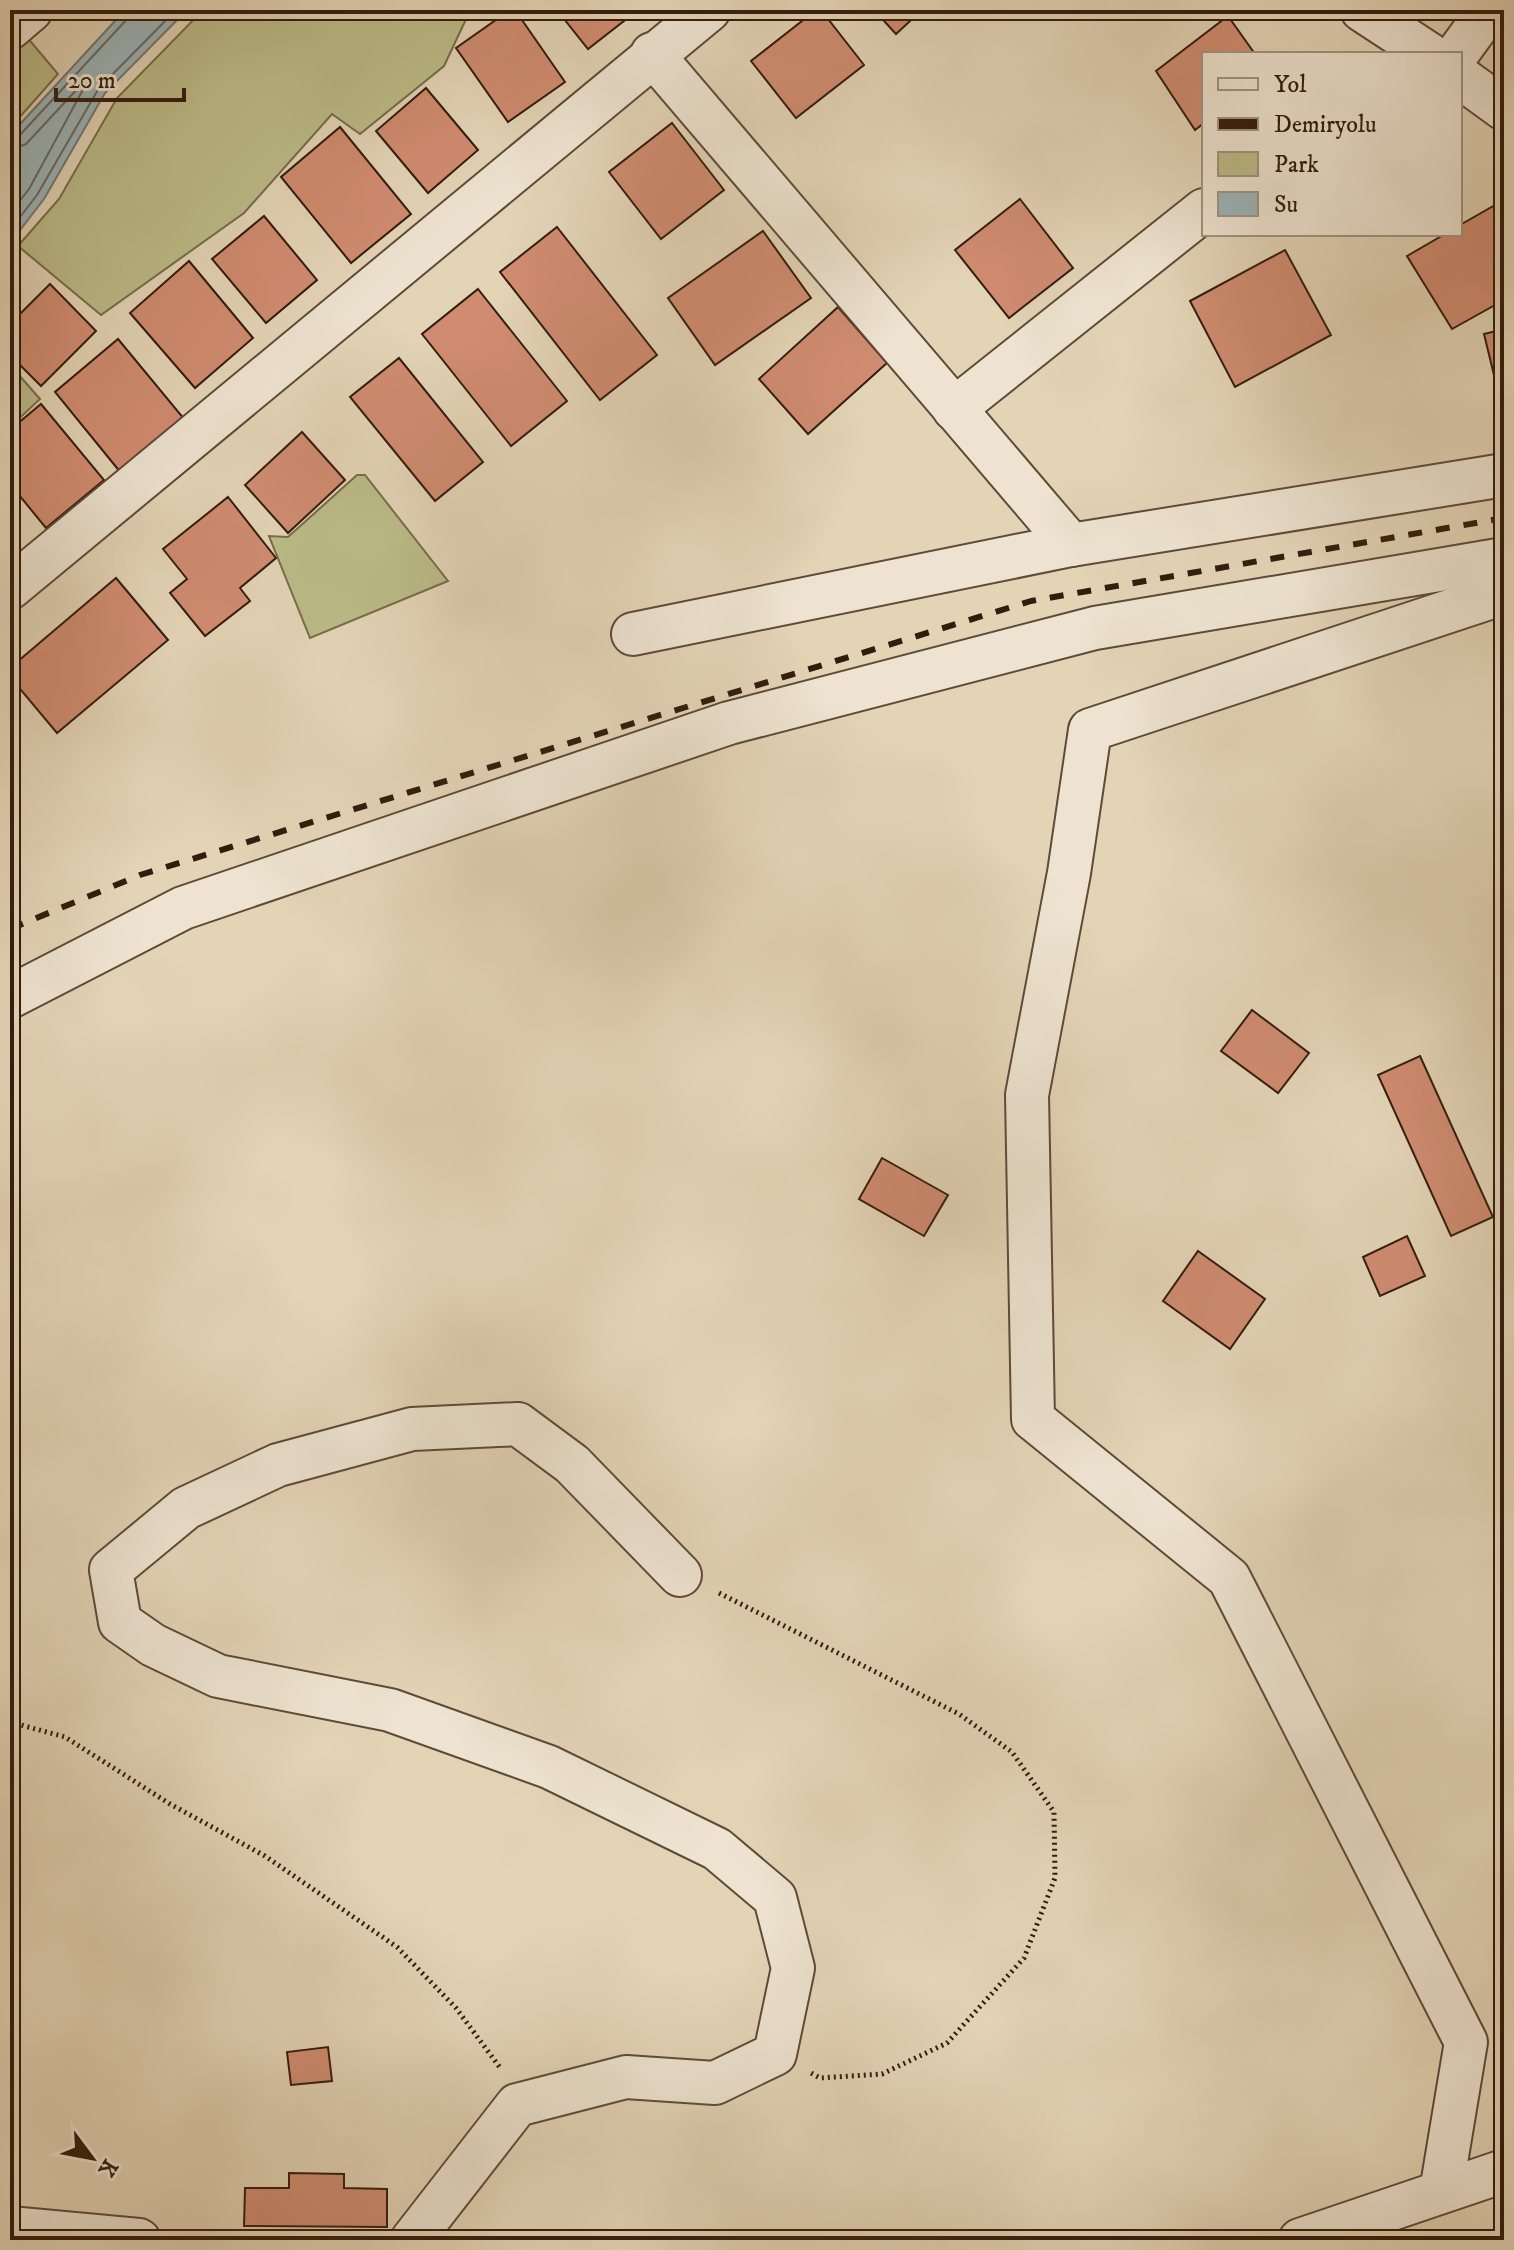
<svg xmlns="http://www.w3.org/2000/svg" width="1514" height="2250" viewBox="0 0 1514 2250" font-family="'IM FELL DW Pica',serif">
<rect width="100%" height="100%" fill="#e3d4b6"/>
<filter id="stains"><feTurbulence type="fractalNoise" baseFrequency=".0025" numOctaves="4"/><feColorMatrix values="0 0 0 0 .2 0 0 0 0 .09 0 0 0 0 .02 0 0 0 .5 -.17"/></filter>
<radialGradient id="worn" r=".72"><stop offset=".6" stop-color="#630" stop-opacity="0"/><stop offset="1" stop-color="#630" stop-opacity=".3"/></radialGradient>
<!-- green -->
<g fill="#bb8" stroke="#776c4b" stroke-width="2">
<polygon points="203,10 478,10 468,15 444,66 360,134 332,114 244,213 101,315 18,246 59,199 117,98"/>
<polygon points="26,36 58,74 10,128 10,50"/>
<polygon points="10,365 40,399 10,427"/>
<polygon points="357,475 365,475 448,581 310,638 269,536 288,537"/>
</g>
<!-- water -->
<polygon fill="#9cb5ba" stroke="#727875" stroke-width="2" points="125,10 187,10 105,93 44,199 10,243 10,135"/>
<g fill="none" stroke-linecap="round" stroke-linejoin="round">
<!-- shore -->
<g stroke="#686864" stroke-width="2">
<polyline points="10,139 19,136 128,18 130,10"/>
<polyline points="10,150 26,144 80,86 85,86 29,189 10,213"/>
<polyline points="10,230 37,195 99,88 176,10"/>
</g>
</g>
<!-- building -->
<g fill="#d08c71" stroke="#331c0e" stroke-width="2">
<polygon points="510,10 515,10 565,82 508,122 456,48"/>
<polygon points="557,10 638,10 588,49"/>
<polygon points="816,10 821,10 864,65 796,118 751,61"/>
<polygon points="874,10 922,10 896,34"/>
<polygon points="1228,16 1255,54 1204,54 1204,123 1195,130 1156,71"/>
<polygon points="426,88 478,150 428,193 376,131"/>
<polygon points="672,123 724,190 661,239 609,172"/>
<polygon points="340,127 411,214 351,263 281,177"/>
<polygon points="1020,199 1073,268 1009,318 955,250"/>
<polygon points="1504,200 1504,300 1452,329 1407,256 1445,234 1460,234 1460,225"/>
<polygon points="264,216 317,280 266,323 212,259"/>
<polygon points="557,227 657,355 600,400 500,272"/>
<polygon points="763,231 811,298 715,365 668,298"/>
<polygon points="1285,250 1331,335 1235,387 1190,301"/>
<polygon points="189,261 253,338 195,388 130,313"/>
<polygon points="50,284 96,331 41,386 10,355 10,324"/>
<polygon points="478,289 567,401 511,446 422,334"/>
<polygon points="838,307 887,363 808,434 759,379"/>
<polygon points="1504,329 1504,408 1502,408 1484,334"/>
<polygon points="118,339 185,420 121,473 55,392"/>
<polygon points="399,358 483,462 435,501 350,397"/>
<polygon points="41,404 104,480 46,528 10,484 10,430"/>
<polygon points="302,432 345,480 288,533 245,485"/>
<polygon points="228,497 276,558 240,588 250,601 205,636 170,593 187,579 163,549"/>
<polygon points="116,578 168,640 57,733 10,677 10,668"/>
<polygon points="1252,1010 1309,1053 1278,1093 1221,1051"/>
<polygon points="1420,1056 1493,1217 1451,1236 1378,1075"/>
<polygon points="882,1158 948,1195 924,1236 859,1199"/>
<polygon points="1407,1236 1425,1276 1380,1296 1363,1257"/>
<polygon points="1198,1251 1265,1299 1230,1349 1163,1301"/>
<polygon points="328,2047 332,2081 291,2085 287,2052"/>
<polygon points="289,2173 344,2174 344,2188 387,2189 387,2227 244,2226 245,2188 289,2188"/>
</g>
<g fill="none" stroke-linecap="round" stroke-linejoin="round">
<!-- minor casing -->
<g stroke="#5f4a38" stroke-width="46">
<g id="minor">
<polyline points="1362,10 1429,54"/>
<polyline points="10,28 31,10"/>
<polyline points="652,54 1071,545"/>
<polyline points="1457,54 1489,10"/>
<polyline points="1460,77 1504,109"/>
<polyline points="954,409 1204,210"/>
<polyline points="10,588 709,10"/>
<polyline points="633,634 1071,545 1504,475"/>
<polyline points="10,997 183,908 729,723 1095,628 1504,559"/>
<polyline points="1441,2192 1466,2042 1229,1578 1033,1419 1027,1095 1069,873 1090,730 1504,593"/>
<polyline points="10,2228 139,2240"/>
<polyline points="412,2240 517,2105 626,2077 715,2083 775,2054 793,1968 775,1898 717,1849 549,1767 390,1710 218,1676 153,1645 120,1622 111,1570 186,1508 278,1465 412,1429 518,1424 572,1464 680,1575"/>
<polyline points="1300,2240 1504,2171"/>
</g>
</g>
<!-- path -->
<g stroke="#331c0e" stroke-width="5" stroke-dasharray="2 4" stroke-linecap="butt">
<polyline points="719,1593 959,1714 1012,1752 1054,1812 1055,1878 1024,1958 947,2043 882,2074 820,2078 811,2073"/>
<polyline points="10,1722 65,1737 170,1804 265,1856 397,1947 456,2008 501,2069"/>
</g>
<!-- minor -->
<use href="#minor" stroke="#ede3d0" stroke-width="42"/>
<!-- rail -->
<polyline stroke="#331c0e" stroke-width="6" stroke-dasharray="14 14" stroke-linecap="butt" points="10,929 140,875 1031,601 1504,518"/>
</g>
<!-- margin -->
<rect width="1514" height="2250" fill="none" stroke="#e3d4b6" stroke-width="40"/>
<rect x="12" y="12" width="1490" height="2226" fill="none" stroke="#331c0e" stroke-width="4"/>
<rect x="20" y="20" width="1474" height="2210" fill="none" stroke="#331c0e" stroke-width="2"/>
<!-- legend -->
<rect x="1202" y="52" width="260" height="184" fill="#ede3d0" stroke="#a39382" stroke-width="2"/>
<rect x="1218" y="78" width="40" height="12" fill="#ede3d0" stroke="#a39382" stroke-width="2"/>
<text x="1274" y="92" font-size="24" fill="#331c0e">Yol</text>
<rect x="1218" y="118" width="40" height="12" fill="#331c0e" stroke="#a39382" stroke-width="2"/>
<text x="1274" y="132" font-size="24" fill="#331c0e">Demiryolu</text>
<rect x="1218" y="152" width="40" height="24" fill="#bbbb88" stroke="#a39382" stroke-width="2"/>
<text x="1274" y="172" font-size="24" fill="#331c0e">Park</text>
<rect x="1218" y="192" width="40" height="24" fill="#9cb5ba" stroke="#a39382" stroke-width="2"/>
<text x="1274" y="212" font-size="24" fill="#331c0e">Su</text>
<!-- north arrow -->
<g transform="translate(92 2158) rotate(122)" stroke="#ede3d0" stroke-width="6" paint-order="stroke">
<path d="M0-6L14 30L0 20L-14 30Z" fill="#331c0e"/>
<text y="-12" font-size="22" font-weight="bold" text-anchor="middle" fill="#331c0e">K</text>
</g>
<!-- scale -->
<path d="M56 88v12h128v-12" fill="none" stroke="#331c0e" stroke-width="4"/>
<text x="68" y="88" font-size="24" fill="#331c0e" stroke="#ede3d0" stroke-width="6" paint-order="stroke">20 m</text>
<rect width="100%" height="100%" filter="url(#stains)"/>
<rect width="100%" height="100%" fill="url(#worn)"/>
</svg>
